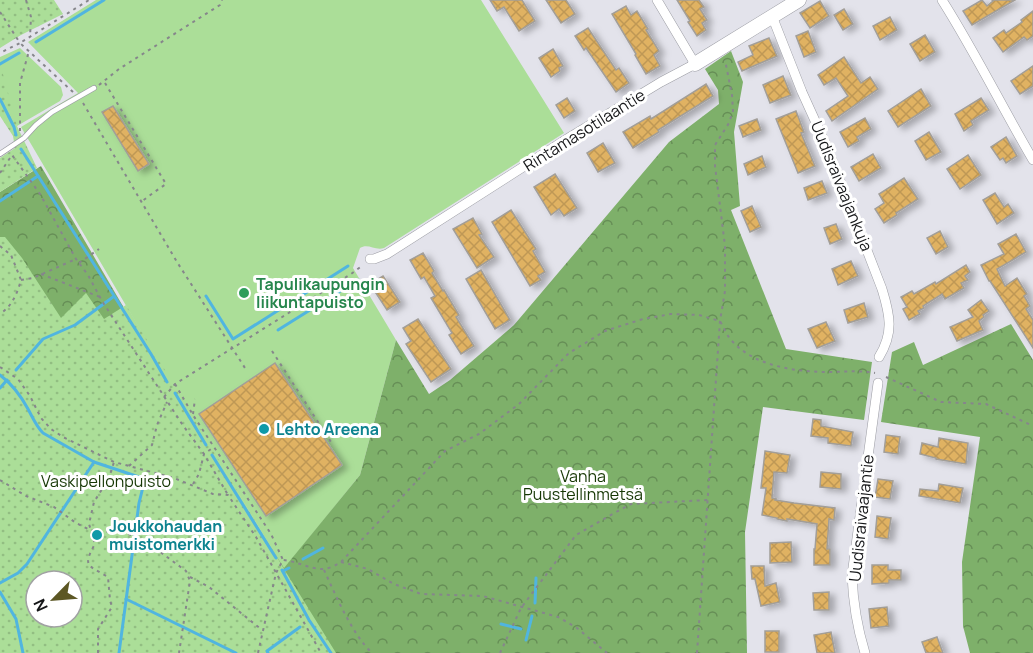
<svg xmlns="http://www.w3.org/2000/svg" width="1033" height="653" viewBox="0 0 1033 653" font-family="Manrope,sans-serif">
<defs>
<pattern id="forest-crowns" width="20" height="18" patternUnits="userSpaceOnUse" patternTransform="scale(1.5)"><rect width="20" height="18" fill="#7eb06a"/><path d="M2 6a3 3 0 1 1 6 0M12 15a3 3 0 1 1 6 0" fill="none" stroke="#668e56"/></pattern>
<pattern id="park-dots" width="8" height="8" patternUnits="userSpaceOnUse" patternTransform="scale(1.5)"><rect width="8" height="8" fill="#abde98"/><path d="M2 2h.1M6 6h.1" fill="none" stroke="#92be82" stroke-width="1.8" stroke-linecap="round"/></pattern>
<pattern id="building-cross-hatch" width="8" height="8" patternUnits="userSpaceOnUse" patternTransform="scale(1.5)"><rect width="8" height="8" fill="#e0b262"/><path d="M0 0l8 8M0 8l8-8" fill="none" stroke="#bf9854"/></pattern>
<filter id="shadow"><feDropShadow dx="5.5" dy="3" stdDeviation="3" flood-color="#0004"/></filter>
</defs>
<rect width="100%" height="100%" fill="#e3e3eb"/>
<!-- grass -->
<g fill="#abde98">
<path d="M96,0H481L564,133L384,248C375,251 368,243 360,248L353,268L396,340L360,475L284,569L168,377L21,127L78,93L28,42Z"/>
<polygon points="20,48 61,87 63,95 60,101 17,126 0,90 0,57"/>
</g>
<!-- forest -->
<g fill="url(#forest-crowns)" fill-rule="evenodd">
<path d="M731,51L743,82L734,132L740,206L731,210L786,349L872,362L864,420L763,407L745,532L747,653H0V192L41,166L179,402L284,568L360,475L396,340L429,394L450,380L514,325L669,142L719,104L718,90L705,69ZM36,581H72V617H36Z"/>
<polygon points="1011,324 1033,360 1033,653 970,653 963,626 962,562 980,437 881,422 892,352 914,342 923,365"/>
</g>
<!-- park -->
<g fill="url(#park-dots)" fill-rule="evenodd">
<polygon points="0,0 54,0 63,14 21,35 0,48"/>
<polygon points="0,63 17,126 37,168 0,192 0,158 15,148 13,136 0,116"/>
<path d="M0,237H5L22,258L61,318L86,293L104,319L126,305L284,569L336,653H0ZM36,581H72V617H36Z"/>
</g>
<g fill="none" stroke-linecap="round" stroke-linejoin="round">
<!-- stream -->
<g stroke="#50b5e0" stroke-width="3">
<polyline points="36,42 104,0"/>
<polyline points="0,64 19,53"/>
<polyline points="0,99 14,127 16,135"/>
<polyline points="21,149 151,354 167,382"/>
<polyline points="0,201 38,176"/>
<polyline points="206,296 233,339 348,266"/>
<polyline points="278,330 358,280"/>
<polyline points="16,370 43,339 75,325 113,297"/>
<path d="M0,375C12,384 21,396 28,409C33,418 36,426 43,433L94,462L145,479L139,503L119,653"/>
<polyline points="0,388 7,380"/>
<polyline points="175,393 206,445"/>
<polyline points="212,455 276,558"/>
<polyline points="303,559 323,548"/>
<polyline points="282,570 309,620 331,653"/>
<polyline points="283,571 289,568"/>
<polyline points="0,583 18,573 27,564 94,462"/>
<polyline points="0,592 16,619 23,653"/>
<polyline points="126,599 236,653"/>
<polyline points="535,603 536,578"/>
<polyline points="501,624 521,629"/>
<polyline points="526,640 532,616"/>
<polyline points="268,653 267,651 300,627"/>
</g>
</g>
<!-- building -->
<g fill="url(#building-cross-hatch)" stroke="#a29e98" stroke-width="1.5" filter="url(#shadow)">
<polygon points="490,0 522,0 535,21 519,31 504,7 497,11"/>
<polygon points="546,0 566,0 575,14 561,23"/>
<polygon points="677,0 699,0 704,7 700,9 707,20 702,23 706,30 697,36 688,22 690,21"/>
<polygon points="982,0 987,6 993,1 992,0 1015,0 972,25 963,11"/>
<polygon points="820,1 829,16 810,28 800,13"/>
<polygon points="626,6 631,15 637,11 648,29 646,30 659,51 654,55 660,66 646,74 635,55 636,54 612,14"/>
<polygon points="844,9 853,24 843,30 834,15"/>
<polygon points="1033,11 1033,36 1027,40 1024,37 1003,52 993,38 1004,30 1006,33 1022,22 1021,20"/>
<polygon points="890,17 897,30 880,40 873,26"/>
<polygon points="588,28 616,70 619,68 629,83 616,92 586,48 584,50 575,36"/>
<polygon points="808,31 816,52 804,57 796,36"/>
<polygon points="925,35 935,52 920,61 910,44"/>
<polygon points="769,38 777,56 742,71 738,62 753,55 749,46"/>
<polygon points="553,49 563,66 559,68 560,71 551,77 539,58"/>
<polygon points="844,57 861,83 870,77 878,89 832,121 826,111 848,96 836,78 824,85 818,75"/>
<polygon points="1033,66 1033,86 1020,94 1011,81"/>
<polygon points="783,76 791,95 770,103 763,85"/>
<polygon points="706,84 713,96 658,130 659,132 633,148 623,132 650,116 651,119"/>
<polygon points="921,89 931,106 898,127 888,111"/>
<polygon points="567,98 575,111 564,118 556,105"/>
<polygon points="981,98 989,110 971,121 973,125 964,131 955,114"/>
<polygon points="113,106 149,164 138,171 102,112"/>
<polygon points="796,111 804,132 801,133 815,166 798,173 776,119"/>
<polygon points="865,118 871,129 857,137 859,141 848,147 840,132"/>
<polygon points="757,119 761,130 743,137 739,126"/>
<polygon points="929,132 941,152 926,160 915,141"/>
<polygon points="1006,137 1017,156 1006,163 1003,158 1000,160 991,147"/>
<polygon points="603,143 615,163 598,172 587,153"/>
<polygon points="873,154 881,168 859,181 851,167"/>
<polygon points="968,155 981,175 960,189 947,169"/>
<polygon points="762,156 766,167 748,175 744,164"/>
<polygon points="555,174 577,208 564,216 559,209 551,215 534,187"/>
<polygon points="904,178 918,199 896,213 897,215 884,223 875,209 884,203 879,194"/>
<polygon points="822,181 827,193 808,200 804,188"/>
<polygon points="995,193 1004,207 1008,204 1014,213 997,224 983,200"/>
<polygon points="752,206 761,227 750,232 741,211"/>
<polygon points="511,210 536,249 533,251 545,272 538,276 541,280 530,286 492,222"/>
<polygon points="473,218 482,234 479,235 494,257 477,268 453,229"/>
<polygon points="836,224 842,239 830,244 824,228"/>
<polygon points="940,231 948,247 936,254 927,238"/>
<polygon points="1016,234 1026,252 997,269 1005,286 1017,278 1027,294 1024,296 1030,306 1026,309 1033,320 1033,348 990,281 989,281 981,265 1004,254 998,244"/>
<polygon points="423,253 434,271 432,273 443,291 444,290 459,315 456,317 474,346 461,354 449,335 452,333 431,298 435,296 424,277 421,279 410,260"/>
<polygon points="851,261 858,276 838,285 832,269"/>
<polygon points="966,265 970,272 965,276 968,280 961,283 964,288 945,299 942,294 923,306 924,308 918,311 920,314 909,320 903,309 907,307 901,297 912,291 914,294 935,282 936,284"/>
<polygon points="481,270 510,320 495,329 466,279"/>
<polygon points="383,276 400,302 387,310 370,284"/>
<polygon points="981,300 989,311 983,315 984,317 979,321 983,330 957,341 950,327 973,317 968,310"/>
<polygon points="864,303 868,317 848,323 844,310"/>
<polygon points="418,319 451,369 431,382 406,344 411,341 403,328"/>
<polygon points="826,322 835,341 817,348 808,329"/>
<polygon points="275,363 342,465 266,516 199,414"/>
<polygon points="813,419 821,420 821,426 853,432 851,446 828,443 828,438 811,436"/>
<polygon points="886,435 900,437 898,454 884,452"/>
<polygon points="939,438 968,443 966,464 936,459 936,458 920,454 922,443 938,447"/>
<polygon points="765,451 790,455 787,473 774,472 772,498 776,499 775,500 794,503 835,508 834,520 829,519 827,549 830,549 830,565 814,565 814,549 815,549 817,524 787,519 787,521 777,519 777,518 762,515 766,488 761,488"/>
<polygon points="821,472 841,474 841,489 820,487"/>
<polygon points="878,479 893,481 890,499 875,497"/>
<polygon points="939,484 963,488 960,503 919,496 920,489 938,491"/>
<polygon points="877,516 891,518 888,539 875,537"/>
<polygon points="791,542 792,562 770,563 770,543"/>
<polygon points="872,565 888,565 888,570 901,570 901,580 889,580 889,583 872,584"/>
<polygon points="751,566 764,566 765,586 776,583 780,602 761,606 755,579 752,579"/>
<polygon points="829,592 829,610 814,610 813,593"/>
<polygon points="887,607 889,626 871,628 869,609"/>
<rect x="765" y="631" width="14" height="21"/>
<polygon points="831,632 835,653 817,653 814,635"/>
<polygon points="937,637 943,653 926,653 922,642"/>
</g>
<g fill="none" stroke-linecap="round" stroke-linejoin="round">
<!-- lane casing -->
<g stroke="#9c9da4" stroke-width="6">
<polyline id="lane" points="0,154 24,138 36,125 52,112 94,88"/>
</g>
<!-- street casing -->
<g stroke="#9c9da4" stroke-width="10">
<g id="street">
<path d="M942,0C975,52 1002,107 1033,160"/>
<path d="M772,16L802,92L827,147L882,289C890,315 894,333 879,357"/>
<polyline points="370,259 374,259 387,254 570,137 661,82 695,64 657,0"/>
<path d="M865,653C857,627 853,602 852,575L878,383"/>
</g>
</g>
<!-- secondary casing -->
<g stroke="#9c9da4" stroke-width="15">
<polyline id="secondary" points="695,64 799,0"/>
</g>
<!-- path -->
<g stroke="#86868b" stroke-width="2" stroke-dasharray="3 4.5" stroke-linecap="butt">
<polyline points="26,0 31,17 30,37"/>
<polyline points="0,12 20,43 0,53"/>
<polyline points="105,83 166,184 153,193 141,202"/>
<polyline points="99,85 119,69 220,5 222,0"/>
<polyline points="73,92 20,43 89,0"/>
<polyline points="83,103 177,262 245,368"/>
<polyline points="20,131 20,83 29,51"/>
<polyline points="0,173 12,155 40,194 76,259 88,275 102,301 182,424 204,454 228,495"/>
<path d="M0,246L11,255L21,280C17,294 12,306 0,314"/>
<polyline points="79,263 99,249"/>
<polyline points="41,274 100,297"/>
<polyline points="21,280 33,278 76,259"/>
<polyline points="272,351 331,442"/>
<polyline points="0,367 18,379 30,396 41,418 51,429 63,437 114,462 174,478 213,494 228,495 256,537 321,653"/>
<polyline points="886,377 941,402 986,404 1033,426"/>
<polyline points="175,384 193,415 271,534 283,560"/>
<polyline points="164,397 175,384 351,274 363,265"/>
<polyline points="193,414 195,399"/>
<polyline points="129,466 152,445 157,425 167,402"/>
<polyline points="0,480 26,496 54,507 76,523 90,530 103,532 120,531 144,540 186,571 190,581 179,653"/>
<polyline points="193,484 199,474 204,454 214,447"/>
<polyline points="341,562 368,569 394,584 421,594 483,596 558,617 577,628 607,653"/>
<path d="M324,570C336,596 352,634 372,653"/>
<polyline points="190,577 209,587 262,630"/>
<path d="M98,653V629L112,607L110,600L108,577C88,565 82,567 95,544L89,524L94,502L109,478L114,462"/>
<path d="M258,653L276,573L283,560C296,561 310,569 322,569C329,569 336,565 341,562L445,451L479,434L519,404L569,353L605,331L643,319L671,314L699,315L720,321C724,328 727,336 732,341C754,366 796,372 828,372C844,372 859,370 875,373"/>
<polyline points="500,653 521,608 576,535 618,511 631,504 708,500"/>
<polyline points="697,653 720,321 725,291 725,246 715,166 715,145 729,123 733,111 732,95 725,60"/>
</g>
<!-- lane -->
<use href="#lane" stroke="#fff" stroke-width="4.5"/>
<!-- street -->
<use href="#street" stroke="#fff" stroke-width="9"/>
<!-- secondary -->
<use href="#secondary" stroke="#fff" stroke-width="14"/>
</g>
<!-- markers -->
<circle fill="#2e9e5b" stroke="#fff" stroke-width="2" cx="244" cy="293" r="6"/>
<g fill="#0f9aa8" stroke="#fff" stroke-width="2">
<circle cx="264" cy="429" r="6"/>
<circle cx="97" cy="535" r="6"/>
</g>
<g text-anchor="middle" stroke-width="6" stroke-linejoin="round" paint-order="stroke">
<!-- street labels -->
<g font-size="16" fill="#151618" stroke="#fff">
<text transform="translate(584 130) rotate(-32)" y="6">Rintamasotilaantie</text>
<text transform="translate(842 186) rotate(68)" y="6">Uudisraivaajankuja</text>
<text transform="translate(861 518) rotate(-84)" y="6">Uudisraivaajantie</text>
</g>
<!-- leisure labels -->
<g font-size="16" font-weight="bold" fill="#27864d" stroke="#fff" text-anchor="start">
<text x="256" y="290">Tapulikaupungin<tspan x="256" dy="18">liikuntapuisto</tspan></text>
</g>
<!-- culture labels -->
<g font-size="16" font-weight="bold" fill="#0d838f" stroke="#fff" text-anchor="start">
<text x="276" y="435">Lehto Areena</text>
<text x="109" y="532">Joukkohaudan<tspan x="109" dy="18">muistomerkki</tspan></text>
</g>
<!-- park labels -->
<g font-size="16" fill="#163704" stroke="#fff">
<text x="583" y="482">Vanha<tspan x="583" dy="18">Puustellinmetsä</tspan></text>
<text x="106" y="487">Vaskipellonpuisto</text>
</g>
</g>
<!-- north arrow -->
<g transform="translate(54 599) rotate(245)"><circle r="28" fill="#ffffff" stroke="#a1a2a3" stroke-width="1.5"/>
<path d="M0-4.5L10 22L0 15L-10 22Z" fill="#5c5724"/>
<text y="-9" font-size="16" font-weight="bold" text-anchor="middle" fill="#151618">N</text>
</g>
</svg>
